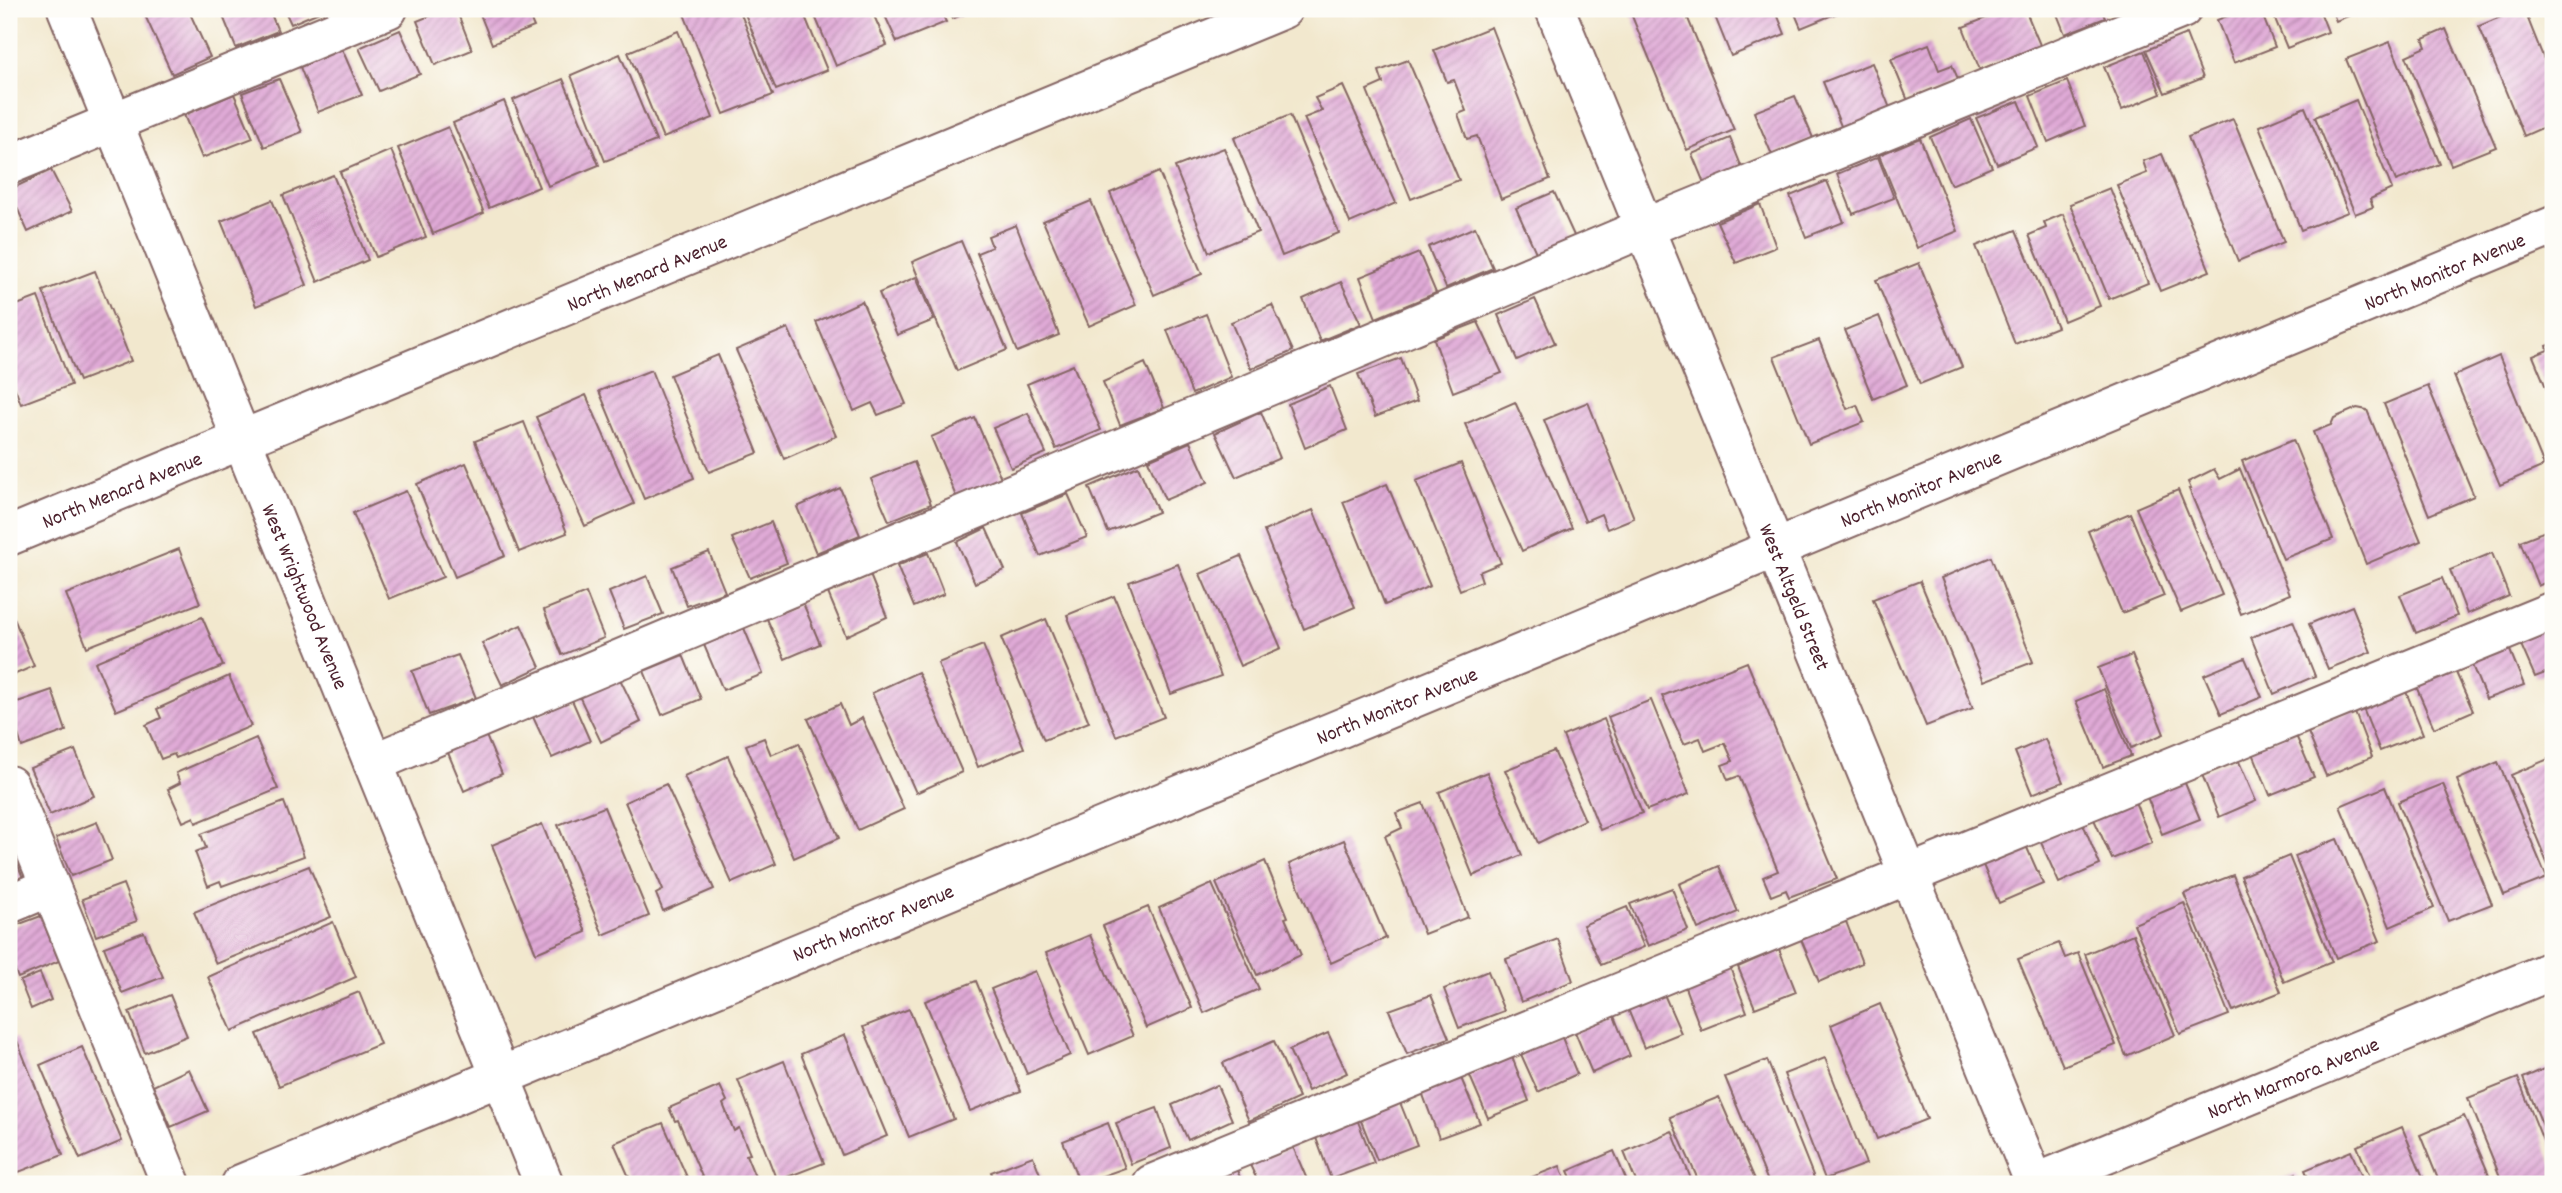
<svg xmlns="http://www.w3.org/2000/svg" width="2562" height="1193" viewBox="0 0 2562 1193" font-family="Dekko,sans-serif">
<defs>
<pattern id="building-hatch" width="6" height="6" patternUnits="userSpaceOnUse" patternTransform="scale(1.75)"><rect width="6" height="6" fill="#e0aad7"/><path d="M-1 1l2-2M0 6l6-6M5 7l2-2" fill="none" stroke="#b88aaf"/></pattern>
</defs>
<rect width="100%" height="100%" fill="#fdfcf7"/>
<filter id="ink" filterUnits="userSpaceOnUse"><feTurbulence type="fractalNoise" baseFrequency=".0143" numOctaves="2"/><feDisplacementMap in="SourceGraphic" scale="14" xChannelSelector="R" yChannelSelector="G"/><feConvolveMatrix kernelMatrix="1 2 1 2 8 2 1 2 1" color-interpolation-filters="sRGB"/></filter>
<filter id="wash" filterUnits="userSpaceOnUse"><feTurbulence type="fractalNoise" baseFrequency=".00686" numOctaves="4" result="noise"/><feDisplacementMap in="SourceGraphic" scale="28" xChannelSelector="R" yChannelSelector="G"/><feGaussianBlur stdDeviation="1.57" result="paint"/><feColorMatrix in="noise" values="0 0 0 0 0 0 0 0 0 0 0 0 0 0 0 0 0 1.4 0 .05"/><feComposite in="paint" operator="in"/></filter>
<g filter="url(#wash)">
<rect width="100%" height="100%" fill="#f2e8ce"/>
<g id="blocks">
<!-- building -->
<g fill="url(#building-hatch)">
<polygon points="142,9 188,9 210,57 172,74"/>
<polygon points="220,9 269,9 278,31 236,48"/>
<polygon points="284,9 326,9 291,24"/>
<polygon points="447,9 456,9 472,50 435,65 417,21"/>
<polygon points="478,9 526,9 534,27 492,44"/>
<polygon points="543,9 560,9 546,15"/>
<polygon points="682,9 739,9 773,95 724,114"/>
<polygon points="743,9 802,9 827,70 776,90"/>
<polygon points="812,9 871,9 887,45 836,66"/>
<polygon points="882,9 940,9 946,22 897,42"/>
<polygon points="948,9 977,9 952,19"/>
<polygon points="1629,9 1684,9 1734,130 1687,150"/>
<polygon points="1712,9 1775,9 1785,34 1731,56"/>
<polygon points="1793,9 1847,9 1801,28"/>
<polygon points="2009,9 2025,9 2040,45 1980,70 1963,27"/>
<polygon points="2055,9 2101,9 2105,18 2065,34"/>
<polygon points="2245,9 2260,9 2275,47 2234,63 2217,20"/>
<polygon points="2271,9 2319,9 2328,32 2287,48"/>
<polygon points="2331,9 2365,9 2336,21"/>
<polygon points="2519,9 2524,9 2553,82 2553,123 2524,136 2479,26"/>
<polygon points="1491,27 1550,179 1501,199 1477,136 1467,139 1458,114 1466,111 1454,80 1447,82 1434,50"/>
<polygon points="2446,29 2496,147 2451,165 2406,56 2426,47 2423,39"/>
<polygon points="400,30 420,74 379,91 359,48"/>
<polygon points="678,31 713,118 663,138 628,52"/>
<polygon points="2186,34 2203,78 2165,93 2146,50"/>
<polygon points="2390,42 2440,164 2396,181 2346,59"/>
<polygon points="1929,44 1939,70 1952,65 1959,81 1908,101 1891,59"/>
<polygon points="342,49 362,95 318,112 300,67"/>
<polygon points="2144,51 2161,94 2122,110 2104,67"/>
<polygon points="620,54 656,141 605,161 571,75"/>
<polygon points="1408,60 1459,180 1411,199 1367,90 1383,83 1379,71"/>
<polygon points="1872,63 1891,111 1843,131 1823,82"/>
<polygon points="279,79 302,132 264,147 242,93"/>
<polygon points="563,79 599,165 548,186 513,100"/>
<polygon points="2067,81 2085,126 2048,142 2030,96"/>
<polygon points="1343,86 1396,203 1350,223 1304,118 1322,111 1315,98"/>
<polygon points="234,94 253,138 202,158 184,115"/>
<polygon points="1795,96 1813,138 1772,155 1754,112"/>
<polygon points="2356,100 2392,189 2370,199 2373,207 2355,214 2315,117"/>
<polygon points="504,101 539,187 489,208 453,123"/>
<polygon points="2019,101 2038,147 1997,164 1976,118"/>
<polygon points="2305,107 2348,212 2301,230 2259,126"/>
<polygon points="1290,115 1339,233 1282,256 1234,138"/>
<polygon points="1971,119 1992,167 1951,185 1930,137"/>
<polygon points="2233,119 2284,242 2238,261 2188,137"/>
<polygon points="448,127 484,213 433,234 398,148"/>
<polygon points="1730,138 1744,173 1706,188 1692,154"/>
<polygon points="1920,138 1958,231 1917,248 1879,155"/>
<polygon points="1224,148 1258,232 1209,252 1175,167"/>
<polygon points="391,150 426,237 376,257 340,172"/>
<polygon points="2162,154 2210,271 2160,291 2117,185 2147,173 2143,161"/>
<polygon points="1878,157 1894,198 1853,214 1837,174"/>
<polygon points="51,170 72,211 28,232 9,190"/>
<polygon points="1159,172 1202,274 1154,295 1110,193"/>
<polygon points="333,175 368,260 318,282 283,195"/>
<polygon points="1827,181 1844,222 1806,237 1790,196"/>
<polygon points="2110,188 2148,283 2109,299 2070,204"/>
<polygon points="1554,192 1576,240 1538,257 1516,208"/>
<polygon points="272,200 307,285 256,306 221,221"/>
<polygon points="1091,201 1136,305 1089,326 1043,221"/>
<polygon points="1760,204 1776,247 1736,263 1717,222"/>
<polygon points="2063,214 2100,306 2064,321 2029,235 2046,228 2044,222"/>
<polygon points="1016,225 1059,335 1017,352 977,253 992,247 988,236"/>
<polygon points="1475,227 1493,268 1446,288 1428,247"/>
<polygon points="2016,230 2057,327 2015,344 1976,246"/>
<polygon points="961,241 1007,350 957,371 912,262"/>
<polygon points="1419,253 1436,293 1376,318 1360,277"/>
<polygon points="1919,263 1962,367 1920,384 1876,280"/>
<polygon points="95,271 131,361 79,381 43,291"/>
<polygon points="916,277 934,320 897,335 879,293"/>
<polygon points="1341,282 1361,324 1320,341 1303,299"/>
<polygon points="38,297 71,385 21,404 9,373 9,308"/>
<polygon points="1535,299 1555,343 1517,360 1498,315"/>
<polygon points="862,301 906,404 878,415 872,403 854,411 816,322"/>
<polygon points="1272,305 1293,351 1251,369 1231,322"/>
<polygon points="1206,314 1231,377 1192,394 1167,330"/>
<polygon points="1879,316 1907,385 1873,399 1845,330"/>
<polygon points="1478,322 1502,373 1453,392 1434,339"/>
<polygon points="788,328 836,436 784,459 736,350"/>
<polygon points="1819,340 1847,409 1857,405 1864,422 1809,444 1774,357"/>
<polygon points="2553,344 2553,404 2533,356 2548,350 2547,346"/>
<polygon points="718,355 758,453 709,472 670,375"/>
<polygon points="2499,356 2544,466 2500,485 2454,376"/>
<polygon points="1401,358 1417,401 1375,417 1358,374"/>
<polygon points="1145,363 1164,408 1120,425 1103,382"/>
<polygon points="1073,365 1101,430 1056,449 1027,384"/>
<polygon points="651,370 694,478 644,499 599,391"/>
<polygon points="1330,386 1347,430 1305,448 1288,404"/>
<polygon points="2428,386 2474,496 2429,515 2384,404"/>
<polygon points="586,395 634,504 585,526 536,417"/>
<polygon points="1515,402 1572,528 1522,551 1465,424"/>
<polygon points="1588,402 1634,518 1607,529 1601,514 1585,521 1544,420"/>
<polygon points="2357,408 2367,410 2421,541 2366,564 2313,432 2331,425 2334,418"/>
<polygon points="1261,412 1280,458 1236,477 1215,433"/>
<polygon points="1028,413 1046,453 1011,468 993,428"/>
<polygon points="975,418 1002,480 957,499 931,437"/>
<polygon points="524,422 567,533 519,552 475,441"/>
<polygon points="2293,440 2333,539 2283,559 2242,461"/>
<polygon points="1190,442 1208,482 1165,500 1148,460"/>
<polygon points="914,462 931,504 889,521 871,479"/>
<polygon points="466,463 505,556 455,577 417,484"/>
<polygon points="1461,463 1501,563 1479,572 1482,581 1460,590 1416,481"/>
<polygon points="1138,466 1158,512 1108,532 1089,487"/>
<polygon points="2214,469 2220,479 2240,469 2290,594 2241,614 2189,489 2191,489 2188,482"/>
<polygon points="1387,484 1430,586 1385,605 1343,502"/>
<polygon points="840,488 860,535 816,553 797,507"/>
<polygon points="2178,490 2222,595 2181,612 2136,508"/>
<polygon points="406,491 443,577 389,599 353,513"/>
<polygon points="1068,494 1087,537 1040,556 1022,513"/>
<polygon points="1313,510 1355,607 1304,629 1264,531"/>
<polygon points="2130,513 2164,596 2122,613 2088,531"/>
<polygon points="771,522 787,563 750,578 732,538"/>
<polygon points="986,528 1005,570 975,583 957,542"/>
<polygon points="2553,528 2553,579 2538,586 2520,541"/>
<polygon points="179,549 200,603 87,647 66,594"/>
<polygon points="709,552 725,592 687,606 672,567"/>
<polygon points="928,553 944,594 914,607 897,566"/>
<polygon points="2492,553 2509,596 2467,614 2450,570"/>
<polygon points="1241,556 1281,648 1240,666 1200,574"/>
<polygon points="1991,557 2033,662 1984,681 1941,578"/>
<polygon points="1178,564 1221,676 1171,694 1129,582"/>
<polygon points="870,575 887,617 846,636 828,593"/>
<polygon points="647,576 663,614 624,629 609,592"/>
<polygon points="2442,578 2457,616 2416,633 2400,595"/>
<polygon points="1920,581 1973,708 1926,726 1873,599"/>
<polygon points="586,593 604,638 562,655 544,610"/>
<polygon points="1114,596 1164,717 1116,736 1067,615"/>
<polygon points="803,603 820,644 785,659 767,619"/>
<polygon points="2352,606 2371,652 2328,669 2309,624"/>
<polygon points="13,616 34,666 9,677 9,618"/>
<polygon points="202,617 223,666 116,711 95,662"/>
<polygon points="1046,619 1089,722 1044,740 1001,638"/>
<polygon points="2293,621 2315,676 2274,694 2251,637"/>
<polygon points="2553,624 2553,670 2535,677 2518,638"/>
<polygon points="521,625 540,667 502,685 482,643"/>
<polygon points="744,628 763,674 723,690 704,645"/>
<polygon points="2507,643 2524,685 2486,699 2469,658"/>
<polygon points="983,645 1024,748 978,767 938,663"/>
<polygon points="458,655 476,698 429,715 412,671"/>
<polygon points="683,655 701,699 662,715 644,671"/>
<polygon points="2132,655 2164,734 2131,748 2098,668"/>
<polygon points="2245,658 2262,697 2221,714 2204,675"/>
<polygon points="1747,662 1837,879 1789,897 1786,890 1771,896 1763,877 1778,871 1739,776 1728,780 1722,765 1733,761 1725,743 1705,751 1700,738 1684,744 1662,696"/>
<polygon points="2454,668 2473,711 2434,728 2415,684"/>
<polygon points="918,672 962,772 916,793 872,693"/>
<polygon points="229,676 251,726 176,758 174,754 161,759 146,725 161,718 157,709"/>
<polygon points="619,677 641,722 601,742 579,696"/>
<polygon points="2104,689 2131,756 2103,767 2076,701"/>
<polygon points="2405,689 2423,734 2380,751 2362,706"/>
<polygon points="52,690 66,731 22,747 9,705"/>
<polygon points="572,700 590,741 552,758 533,717"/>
<polygon points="1651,700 1689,794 1647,810 1608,717"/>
<polygon points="840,704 849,725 862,718 904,809 858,830 808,719"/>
<polygon points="2354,710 2372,757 2326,776 2307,730"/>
<polygon points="1604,719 1642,813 1600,830 1563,736"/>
<polygon points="484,731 502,774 464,791 446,748"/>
<polygon points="2294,731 2314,777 2270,795 2251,748"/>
<polygon points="256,738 278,789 196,823 194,817 183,822 168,789 180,783 176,773"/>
<polygon points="764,738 771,755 799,743 839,838 794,858 746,745"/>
<polygon points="2045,739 2063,782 2032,794 2015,752"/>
<polygon points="75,750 94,796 50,815 30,768"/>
<polygon points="1554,751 1585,820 1538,843 1505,770"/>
<polygon points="728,756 776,864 732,883 684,776"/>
<polygon points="2237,757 2256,801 2219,817 2201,772"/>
<polygon points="2553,757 2553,862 2548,865 2511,775"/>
<polygon points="2498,762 2547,878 2504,895 2457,780"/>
<polygon points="1487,772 1522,855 1473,876 1439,792"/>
<polygon points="2182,776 2200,819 2162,834 2145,792"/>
<polygon points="666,784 714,889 663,911 656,894 663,890 625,802"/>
<polygon points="2443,784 2492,904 2448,921 2398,802"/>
<polygon points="2385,787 2434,908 2390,927 2340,806"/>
<polygon points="2133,797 2152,843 2112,859 2092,815"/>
<polygon points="284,802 304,856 222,886 220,881 208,886 195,852 206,848 201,834"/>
<polygon points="1423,803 1468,917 1424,934 1385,836 1402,828 1396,813"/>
<polygon points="604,807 649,916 603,935 558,825"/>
<polygon points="2082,821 2100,865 2059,883 2039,838"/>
<polygon points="97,822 112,860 71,876 56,838"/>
<polygon points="542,824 586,932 536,953 492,845"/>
<polygon points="2337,839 2380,941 2336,958 2295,856"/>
<polygon points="1344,840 1386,938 1331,963 1289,864"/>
<polygon points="2024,841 2043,884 1999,903 1980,858"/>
<polygon points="9,843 23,878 9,884"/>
<polygon points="2289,856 2332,962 2284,982 2241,876"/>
<polygon points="1265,861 1288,917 1285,918 1301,955 1257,975 1216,883"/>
<polygon points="309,866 331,917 216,964 194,912"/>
<polygon points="1719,866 1738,912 1698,929 1679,884"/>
<polygon points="2233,875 2281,992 2233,1011 2184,894"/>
<polygon points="123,884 137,921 96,936 82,899"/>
<polygon points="1212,884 1259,989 1204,1013 1159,908"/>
<polygon points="1672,888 1688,930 1648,946 1630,904"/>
<polygon points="2184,903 2229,1015 2180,1034 2134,924"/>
<polygon points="1148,907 1192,1008 1146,1028 1103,926"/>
<polygon points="1627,907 1644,947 1601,965 1583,925"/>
<polygon points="41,916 59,961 18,978 9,956 9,928"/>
<polygon points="1845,919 1862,963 1819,982 1800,937"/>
<polygon points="333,922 356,977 232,1031 208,977"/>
<polygon points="144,932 163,977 122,993 104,947"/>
<polygon points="2133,934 2175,1035 2126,1056 2085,954"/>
<polygon points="1090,935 1133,1036 1089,1055 1046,953"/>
<polygon points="1558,939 1573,981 1521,1002 1506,959"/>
<polygon points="2059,943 2065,958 2078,953 2116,1045 2063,1066 2018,959"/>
<polygon points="1779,949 1796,992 1755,1008 1738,967"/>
<polygon points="1729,965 1747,1012 1701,1030 1683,982"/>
<polygon points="1035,971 1070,1055 1027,1074 991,989"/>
<polygon points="1488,971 1504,1011 1459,1028 1444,989"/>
<polygon points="40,973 51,1000 31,1009 20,981"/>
<polygon points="976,981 1021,1091 970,1111 925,1001"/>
<polygon points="359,992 380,1044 279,1086 257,1034"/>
<polygon points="1663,992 1681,1033 1644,1048 1627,1007"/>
<polygon points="170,995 187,1036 145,1053 129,1012"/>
<polygon points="1431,995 1449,1038 1407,1054 1389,1010"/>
<polygon points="1880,1004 1927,1119 1877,1139 1831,1025"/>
<polygon points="909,1009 954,1119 909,1137 863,1027"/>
<polygon points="1614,1016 1630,1056 1592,1073 1575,1032"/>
<polygon points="1328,1033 1347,1073 1308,1091 1289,1050"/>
<polygon points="845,1035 887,1136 842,1155 801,1054"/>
<polygon points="1561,1035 1577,1074 1538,1092 1520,1052"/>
<polygon points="16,1038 63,1155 11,1175 9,1168 9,1041"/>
<polygon points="1274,1041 1299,1098 1249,1121 1223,1063"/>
<polygon points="82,1047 122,1141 80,1159 40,1065"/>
<polygon points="1512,1057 1529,1101 1488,1118 1469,1074"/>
<polygon points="1825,1058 1866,1164 1825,1179 1784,1074"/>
<polygon points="1767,1060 1814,1178 1798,1184 1769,1184 1725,1077"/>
<polygon points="784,1061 824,1163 777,1181 738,1080"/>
<polygon points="2553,1065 2553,1150 2523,1078"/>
<polygon points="189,1069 208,1111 171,1127 153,1086"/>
<polygon points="1461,1078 1480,1123 1439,1138 1422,1092"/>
<polygon points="2518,1078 2553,1166 2553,1184 2503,1184 2468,1098"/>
<polygon points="1217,1085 1232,1120 1188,1140 1172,1105"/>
<polygon points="720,1086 727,1101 723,1104 734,1131 739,1128 750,1154 746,1155 758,1184 705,1184 678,1120 675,1121 669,1108"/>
<polygon points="1719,1097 1757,1184 1700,1184 1670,1117"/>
<polygon points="1399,1100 1417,1145 1377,1160 1359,1116"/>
<polygon points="1157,1108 1171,1148 1131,1164 1116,1123"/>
<polygon points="2464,1116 2493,1184 2440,1184 2420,1135"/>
<polygon points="1357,1119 1374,1163 1331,1179 1315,1135"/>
<polygon points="663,1123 690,1184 632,1184 614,1143"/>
<polygon points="1108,1123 1125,1168 1080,1184 1063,1141"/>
<polygon points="2402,1127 2426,1184 2373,1184 2357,1146"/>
<polygon points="1672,1131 1693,1184 1637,1184 1624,1152"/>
<polygon points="1293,1147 1309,1184 1259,1184 1250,1165"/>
<polygon points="1614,1151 1628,1184 1574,1184 1568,1171"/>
<polygon points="2351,1151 2365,1184 2311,1184 2305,1170"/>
<polygon points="1033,1156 1044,1184 996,1184 991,1172"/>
<polygon points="1560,1166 1567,1184 1514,1184"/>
<polygon points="1236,1168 1243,1184 1198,1184"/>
<polygon points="2296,1173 2301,1184 2269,1184"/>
</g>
</g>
</g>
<g filter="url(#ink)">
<use href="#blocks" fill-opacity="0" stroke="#856564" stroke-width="2"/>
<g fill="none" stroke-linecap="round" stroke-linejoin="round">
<!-- minor casing -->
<g stroke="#856564" stroke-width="42">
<g id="minor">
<path id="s1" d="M67,9L544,1184"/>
<path id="s2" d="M1555,9L2035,1184"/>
<polyline points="9,165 388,9"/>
<path id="s3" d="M9,536L1283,9"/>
<polyline points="373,763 1644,228 2182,9"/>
<polyline points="9,785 171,1184"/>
<polyline points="9,904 50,887"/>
<path id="s4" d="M241,1184L2553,226"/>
<polyline points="1152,1184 2553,611"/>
<path id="s5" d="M2034,1184L2553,970"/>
</g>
</g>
<!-- minor -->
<use href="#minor" stroke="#fff" stroke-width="38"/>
</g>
</g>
<g text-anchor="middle" stroke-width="5" stroke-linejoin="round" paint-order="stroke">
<!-- street labels -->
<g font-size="21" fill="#4a1f2b" stroke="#fdfcf7">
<text dy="7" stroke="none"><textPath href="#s4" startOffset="2385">North Monitor Avenue</textPath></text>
<text dy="7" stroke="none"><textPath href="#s3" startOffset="690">North Menard Avenue</textPath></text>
<text dy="7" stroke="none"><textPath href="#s4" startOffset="1818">North Monitor Avenue</textPath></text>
<text dy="7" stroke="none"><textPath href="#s3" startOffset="122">North Menard Avenue</textPath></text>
<text dy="7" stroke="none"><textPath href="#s2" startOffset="635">West Altgeld Street</textPath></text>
<text dy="7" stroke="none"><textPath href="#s1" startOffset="634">West Wrightwood Avenue</textPath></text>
<text dy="7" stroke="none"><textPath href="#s4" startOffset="1251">North Monitor Avenue</textPath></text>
<text dy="7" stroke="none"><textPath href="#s4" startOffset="684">North Monitor Avenue</textPath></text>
<text dy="7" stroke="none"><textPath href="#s5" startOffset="280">North Marmora Avenue</textPath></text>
</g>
</g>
<!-- margin -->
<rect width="2562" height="1193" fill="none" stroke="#fdfcf7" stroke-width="35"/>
</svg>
